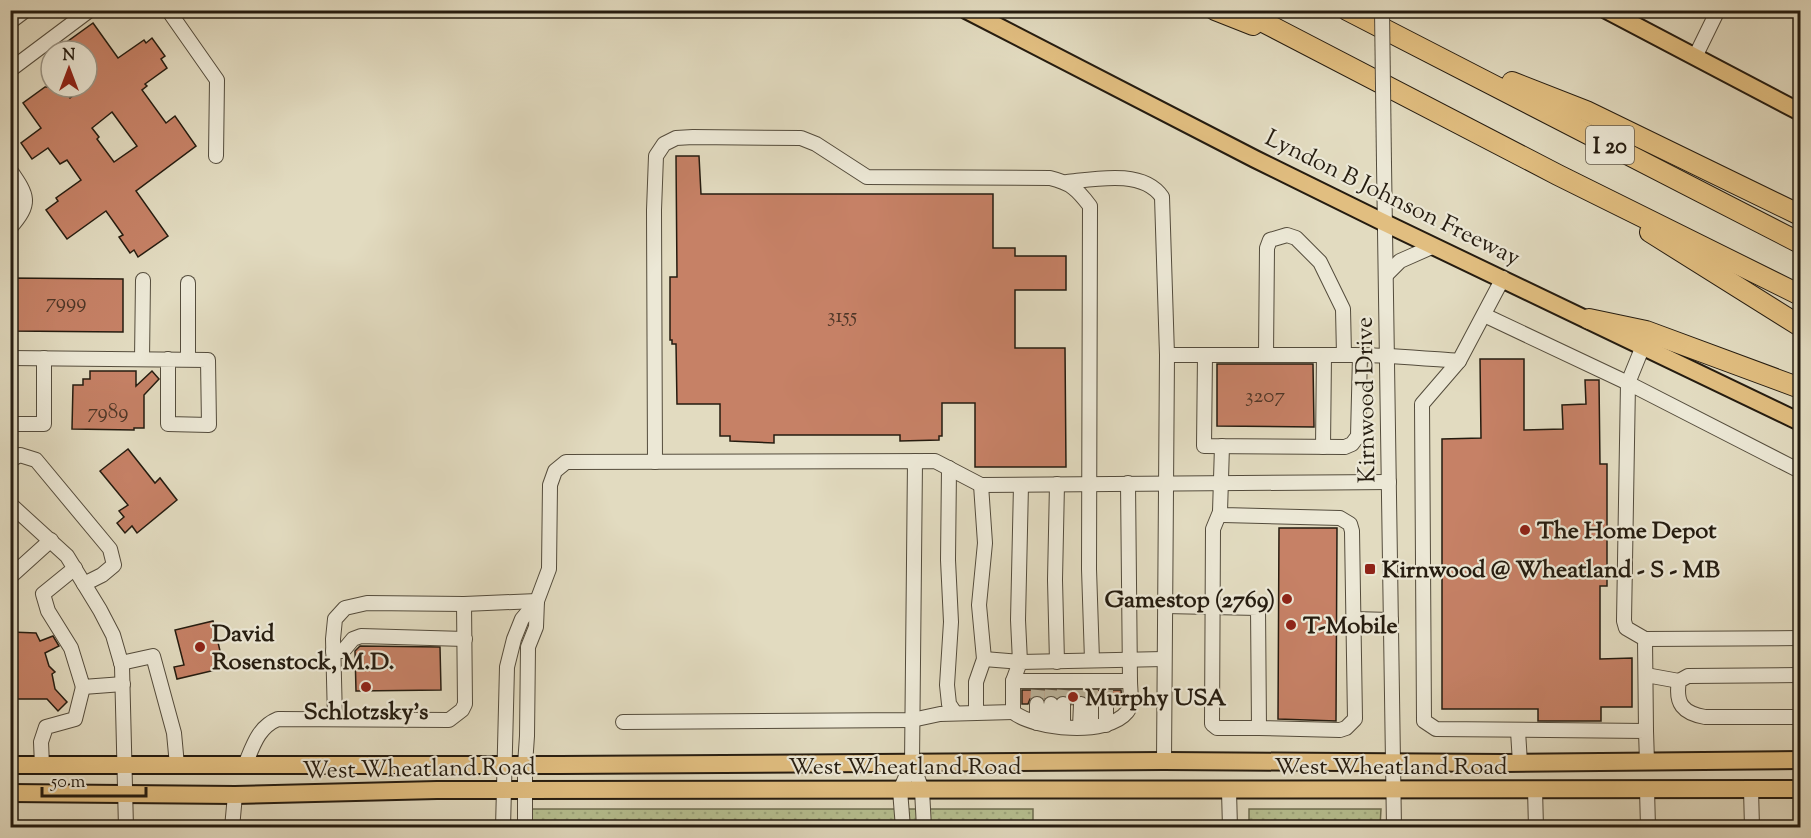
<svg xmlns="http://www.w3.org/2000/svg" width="1811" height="838" viewBox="0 0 1811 838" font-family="'Sorts Mill Goudy',serif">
<defs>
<pattern id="grass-dots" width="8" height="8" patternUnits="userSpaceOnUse" patternTransform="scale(1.5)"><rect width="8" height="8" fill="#b6bf90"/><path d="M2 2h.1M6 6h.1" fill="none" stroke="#9ca47b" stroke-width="1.8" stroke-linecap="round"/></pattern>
</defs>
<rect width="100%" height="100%" fill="#e2dbc0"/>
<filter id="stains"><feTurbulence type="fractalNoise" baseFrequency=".00333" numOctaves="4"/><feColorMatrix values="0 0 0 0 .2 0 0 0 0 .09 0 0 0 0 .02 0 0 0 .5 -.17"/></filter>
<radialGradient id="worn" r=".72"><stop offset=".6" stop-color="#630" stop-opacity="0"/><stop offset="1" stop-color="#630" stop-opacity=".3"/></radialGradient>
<!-- grass -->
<g fill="url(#grass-dots)" stroke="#6e6e50" stroke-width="1.5">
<polygon points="525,809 1033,809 1033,827 525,828"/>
<polygon points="1249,809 1381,809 1380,827 1249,827"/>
</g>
<!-- building -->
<g fill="#c68166" stroke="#251c10" stroke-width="1.5" fill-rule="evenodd">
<path d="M93,23L118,58L144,40L146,43L152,38L165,56L161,59L167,68L145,84L147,86L142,90L166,123L175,116L196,146L136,191L168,236L138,257L134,250L130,253L119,237L123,235L106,211L67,239L46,210L58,201L56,198L81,180L67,160L60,164L48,148L32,159L21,143L41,128L23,103L45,87H62L70,98L92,82L87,76V51H69L64,44ZM112,112L137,146L114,162L97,139L99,137L92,128Z"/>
<polygon points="676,156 699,156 701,194 993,194 993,248 1015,248 1015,256 1066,256 1066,290 1015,290 1015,348 1065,348 1066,467 975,467 975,403 942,403 942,436 939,436 939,440 900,441 900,435 774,435 774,443 730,441 730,436 720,436 720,404 677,404 676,344 672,344 672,340 670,340 670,277 677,277"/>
<polygon points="10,278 123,279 123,332 10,331"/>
<polygon points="1480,359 1524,359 1524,430 1563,429 1562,405 1586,404 1585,380 1599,380 1600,464 1607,464 1607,586 1600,586 1600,659 1632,658 1632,707 1601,707 1601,721 1538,721 1538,709 1442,709 1442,439 1481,438"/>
<polygon points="1217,364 1313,364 1314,427 1217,426"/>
<polygon points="90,371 136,371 136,386 152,371 159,379 144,395 144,428 134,428 134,430 72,429 73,385 83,385 83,379 90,379"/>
<polygon points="128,449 155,483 160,478 177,500 137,533 132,526 125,533 117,523 124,517 119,511 128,505 100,471"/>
<polygon points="1279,528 1337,528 1336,721 1278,719"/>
<polygon points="213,621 224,668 177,679 174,667 184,665 175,630"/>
<polygon points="11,632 36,633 40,641 53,636 59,646 45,653 49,666 55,672 52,674 55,689 67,702 58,711 47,699 10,699"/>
<polygon points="360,646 440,647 441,690 356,691 355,651"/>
<polygon points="1022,690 1121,690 1122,701 1121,704 1115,704 1113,699 1107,695 1098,699 1092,695 1086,697 1081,695 1074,699 1072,704 1070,699 1064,695 1057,698 1050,695 1044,699 1036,695 1030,699 1028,704 1022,704"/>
</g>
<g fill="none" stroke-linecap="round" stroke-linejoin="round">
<!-- minor-tunnel -->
<g stroke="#bcb59d" stroke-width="14" stroke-dasharray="14 7" stroke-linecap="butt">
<polyline points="1081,690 1081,704"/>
<polyline points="1091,690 1091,704"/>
<polyline points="1037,704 1038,689"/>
<polyline points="1051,704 1052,690"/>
<polyline points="1063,704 1064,690"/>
<polyline points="1106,704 1106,690"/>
</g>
<!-- minor casing -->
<g stroke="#544c3c" stroke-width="16">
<g id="minor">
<polyline points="168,10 217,80 216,156"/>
<polyline points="10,22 26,10"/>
<polyline points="1695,57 1718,10"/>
<polyline points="10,70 90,10"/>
<polyline points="1384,164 1394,828"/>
<path d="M10,170C28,196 32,203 10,228"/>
<path d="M1067,182C1095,179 1143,169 1162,197L1167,355"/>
<polyline points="1386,275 1400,261 1434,246"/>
<polyline points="1484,315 1628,383 1800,471"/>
<polyline points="1643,346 1628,383 1624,621 1626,628 1645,639 1646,731"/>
<polyline points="1266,355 1267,248 1270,240 1287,235 1296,238 1320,262 1343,309 1344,355"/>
<path d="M1360,355L1358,436L1352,444L1345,447L1204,446L1205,355H1344C1382,354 1420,358 1459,361L1503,278"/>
<path d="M10,358C76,359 142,359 208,360L209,425L168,424V359"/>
<polyline points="142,359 143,280"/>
<polyline points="188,359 188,283"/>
<polyline points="1459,361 1422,404 1424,721 1436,729 1646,731 1647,762"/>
<polyline points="10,424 44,424 44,358"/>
<polyline points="1222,446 1220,512 1213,529 1212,724 1217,728 1259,728"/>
<polyline points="1323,447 1324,355"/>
<polyline points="10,460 20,455 36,460 110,549 114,565 102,575 84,584"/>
<polyline points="915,461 912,763 922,790 924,828"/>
<path d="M655,462L654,210L656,156L664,144L676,138L693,137L801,138L816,144L867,177L1050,178C1071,183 1077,189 1090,206L1089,569L1092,660"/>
<polyline points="949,468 948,560 951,622 947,685 949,704 955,713"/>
<polyline points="10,504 67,556 100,610 113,635 122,666 126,828"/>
<polyline points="75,568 43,594 48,611 71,648 83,687 123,684"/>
<polyline points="10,577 51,540"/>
<polyline points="1165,606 1258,608 1259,728 1340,730 1346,728 1355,719 1352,531 1350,524 1340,518 1223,515 1220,512"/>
<polyline points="1353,619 1391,620"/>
<polyline points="1645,639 1800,638"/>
<polyline points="333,651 343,651 353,639 361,636 465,639"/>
<polyline points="984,659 1020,662 1018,620 1021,485"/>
<polyline points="1057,662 1055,580 1057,484"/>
<polyline points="121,663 153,656 174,733 177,765"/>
<polyline points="1646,675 1679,681"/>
<path d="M1800,675L1688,676L1679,681C1675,704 1683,713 1705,717H1800"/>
<polyline points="1013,681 1130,681 1128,483"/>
<polyline points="1091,704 1091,727"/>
<polyline points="1106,704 1106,725"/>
<polyline points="976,712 976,682 984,659 979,605 985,543 981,485"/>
<path d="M1013,712C1034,729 1107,737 1127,712C1133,705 1130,690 1130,681"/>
<polyline points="335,719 333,639 335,619 345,608 367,603 464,604"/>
<polyline points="623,722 912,720 940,714 1013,712 1013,681 1020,662 1164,659"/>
<polyline points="1037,723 1037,704"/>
<polyline points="1051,725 1051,704"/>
<polyline points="1063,726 1063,704"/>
<polyline points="1080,727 1081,704"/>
<polyline points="1518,731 1520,763"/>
<polyline points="1164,761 1167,355 1205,355"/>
<polyline points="42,765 41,742 46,727 75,719 83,687"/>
<path d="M245,765C253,746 258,727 278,719L449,720L462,710L465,704L464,604L537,601"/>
<polyline points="1535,789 1536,828"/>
<polyline points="1647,789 1648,828"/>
<polyline points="1751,789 1752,828"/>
<polyline points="1229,791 1230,828"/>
<polyline points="232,828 235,795"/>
<polyline points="503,828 507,667 514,639 522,619 537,601"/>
<polyline points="525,828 525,765 527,736 528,647 536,627 537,601 549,569 550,485 555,471 566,462 935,461 981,485 1389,482"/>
<polyline points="903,828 900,790 912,763"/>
</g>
</g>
<!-- major casing -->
<g stroke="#251c10" stroke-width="20">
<g id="major">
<polyline points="966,10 1255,159 1385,223 1800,422"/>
<polyline points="1606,10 1800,112"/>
<polyline points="10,765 560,765 1164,761 1504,763 1800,760"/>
<polyline points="10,793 235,795 437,790 1800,789"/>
</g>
</g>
<!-- highway casing -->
<g stroke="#251c10" stroke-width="22">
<g id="highway">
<polyline points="1215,10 1253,25"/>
<polyline points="1240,10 1558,175 1800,295"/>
<polyline points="1347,10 1800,243"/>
<polyline points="1512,82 1586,111 1800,215"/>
<polyline points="1650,232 1800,326"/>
<polyline points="1589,319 1646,331 1800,388"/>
</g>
</g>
<!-- minor -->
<use href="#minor" stroke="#ece8d6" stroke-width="14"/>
<!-- major -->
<use href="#major" stroke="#e1be80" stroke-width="16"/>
<!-- highway -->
<use href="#highway" stroke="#e1be80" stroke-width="20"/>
<!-- minor-bridge casing -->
<g stroke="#544c3c" stroke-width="16" stroke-linecap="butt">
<polyline id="minor-bridge" points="1382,10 1384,164"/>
</g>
<!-- minor-bridge -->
<use href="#minor-bridge" stroke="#ece8d6" stroke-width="14"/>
</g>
<!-- markers -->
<g fill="#8f2418" stroke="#ece8d6" stroke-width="2">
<circle cx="1525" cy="530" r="6"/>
<rect x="1364" y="563" width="12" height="12" rx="3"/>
<circle cx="1287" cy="599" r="6"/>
<circle cx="1291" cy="625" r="6"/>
<circle cx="200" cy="647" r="6"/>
<circle cx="366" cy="687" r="6"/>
<circle cx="1073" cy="697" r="6"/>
</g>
<g text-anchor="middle" stroke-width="4.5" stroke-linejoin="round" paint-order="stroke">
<!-- number labels -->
<g font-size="21" fill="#4d3526">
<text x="66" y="308">7999</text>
<text x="842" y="322">3155</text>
<text x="1265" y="402">3207</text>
<text x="108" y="418">7989</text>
</g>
<!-- shield labels -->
<rect fill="#ece8d6" stroke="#61594b" stroke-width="1.5" x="1586" y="126" width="48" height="38" rx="4.5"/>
<g font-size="22" font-weight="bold" fill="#251c10">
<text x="1610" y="153">I 20</text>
</g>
<!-- street labels -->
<g font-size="24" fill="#251c10" stroke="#ece8d6">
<text transform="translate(1393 197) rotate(26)" y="8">Lyndon B Johnson Freeway</text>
<text transform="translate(1365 400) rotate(-91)" y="8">Kirnwood Drive</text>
<text x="905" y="774">West Wheatland Road</text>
<text x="1391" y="774">West Wheatland Road</text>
<text transform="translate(419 768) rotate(-1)" y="8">West Wheatland Road</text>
</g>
<!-- poi labels -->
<g font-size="24" font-weight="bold" fill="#251c10" stroke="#ece8d6" text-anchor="start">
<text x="1537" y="538">The Home Depot</text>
<text x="1382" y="577">Kirnwood @ Wheatland - S - MB</text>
<text x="1275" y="607" text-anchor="end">Gamestop (2769)</text>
<text x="1303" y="633">T-Mobile</text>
<text x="212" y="641">David<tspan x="212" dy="28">Rosenstock, M.D.</tspan></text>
<text x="1085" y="705">Murphy USA</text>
<text x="366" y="719" text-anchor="middle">Schlotzsky's</text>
</g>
</g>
<!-- margin -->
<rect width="1811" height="838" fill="none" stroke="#e2dbc0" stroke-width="36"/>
<rect x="12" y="12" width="1787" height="814" fill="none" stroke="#251c10" stroke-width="3"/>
<rect x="18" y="18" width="1775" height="802" fill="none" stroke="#251c10" stroke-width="1.5"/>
<!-- north arrow -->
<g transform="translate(69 69)"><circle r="28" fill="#ece8d6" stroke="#9c9687" stroke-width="1.5"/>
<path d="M0-4.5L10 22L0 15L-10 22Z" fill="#8f2418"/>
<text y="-9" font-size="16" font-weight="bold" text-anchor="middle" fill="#251c10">N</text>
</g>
<!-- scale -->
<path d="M42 787v9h104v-9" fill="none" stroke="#251c10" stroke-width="3"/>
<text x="51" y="787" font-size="18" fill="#251c10" stroke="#ece8d6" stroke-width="4.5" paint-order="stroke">50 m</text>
<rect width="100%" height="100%" filter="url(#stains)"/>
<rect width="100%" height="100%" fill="url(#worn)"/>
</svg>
